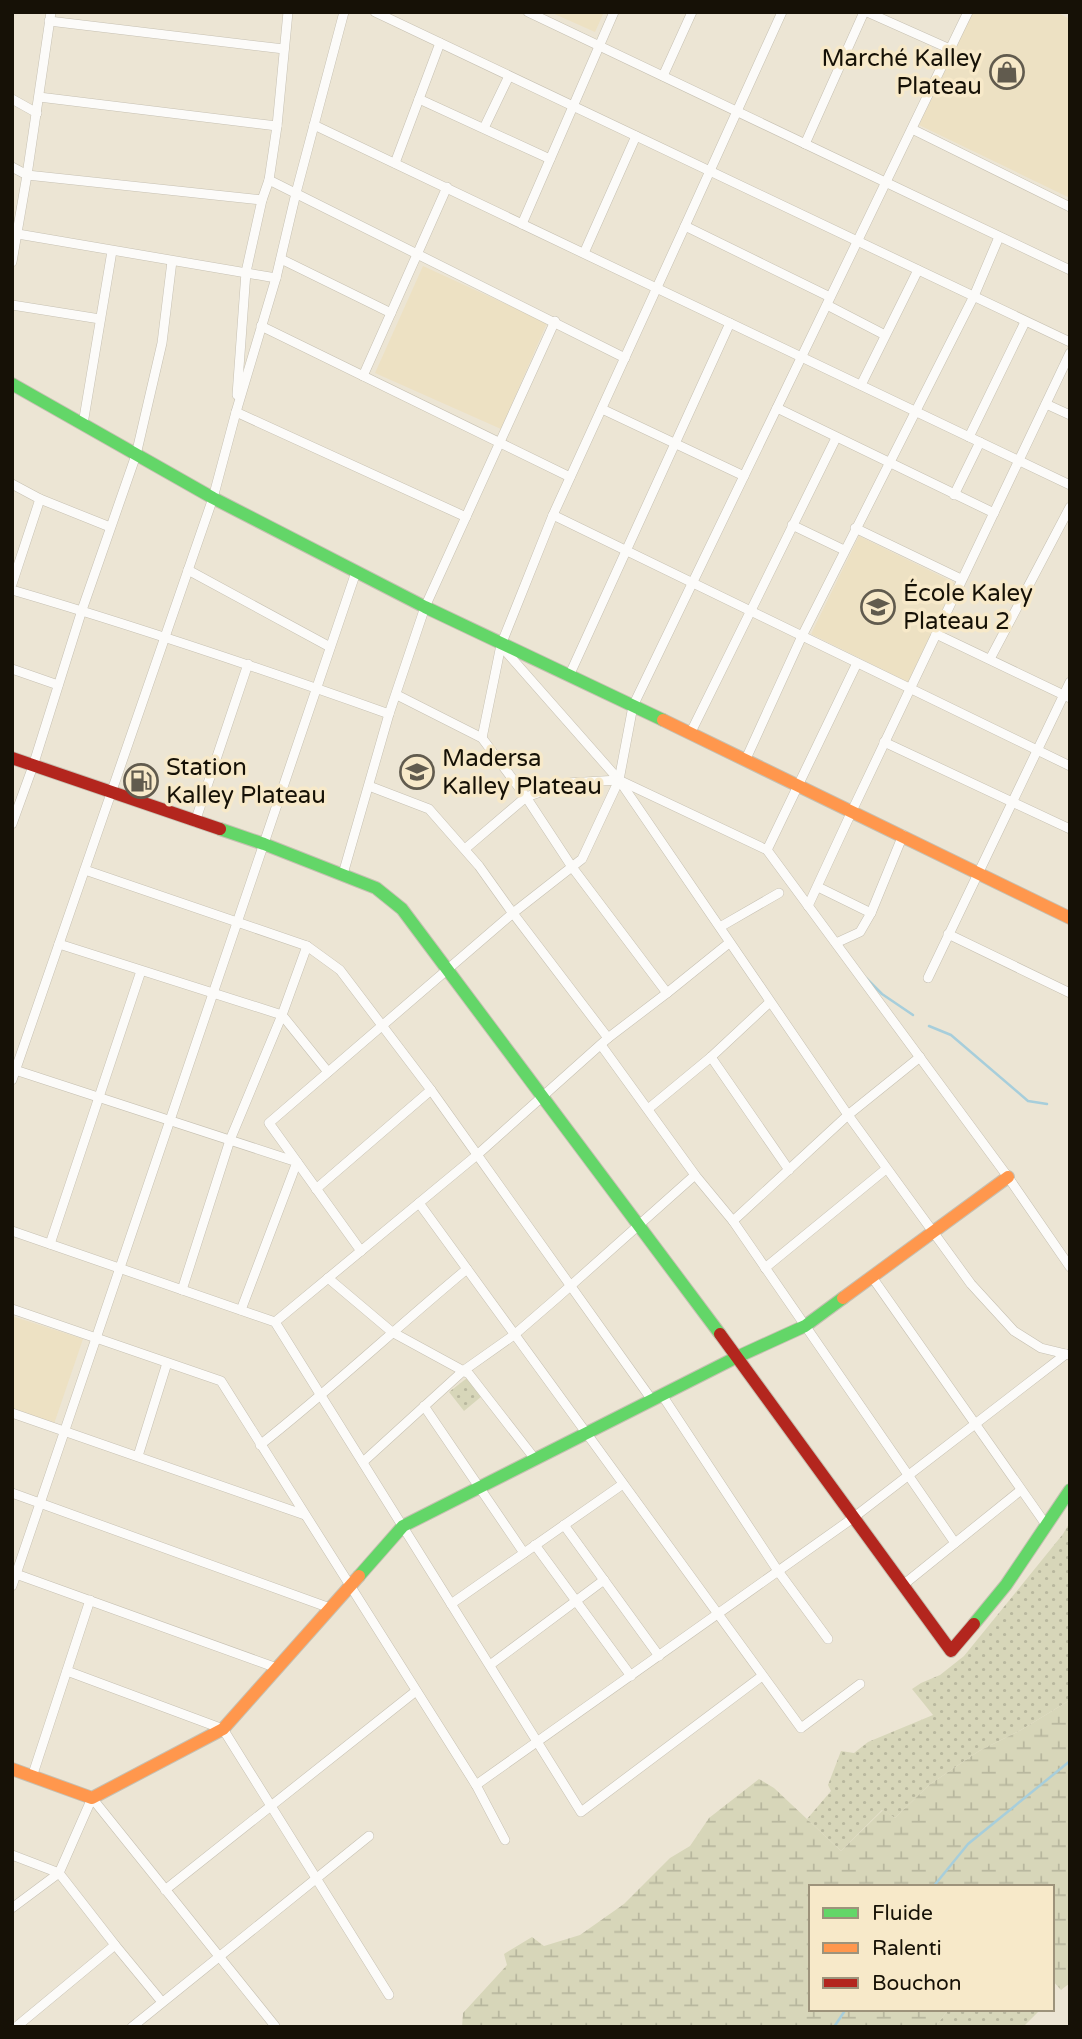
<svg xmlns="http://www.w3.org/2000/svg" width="1082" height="2039" viewBox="0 0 1082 2039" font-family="'Varela Round',sans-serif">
<defs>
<pattern id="grass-dots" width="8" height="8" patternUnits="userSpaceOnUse" patternTransform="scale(1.75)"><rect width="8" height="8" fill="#d7d6b9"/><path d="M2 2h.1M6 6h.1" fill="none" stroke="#b8b79e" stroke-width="1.8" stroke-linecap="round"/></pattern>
<pattern id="wetland-marsh" width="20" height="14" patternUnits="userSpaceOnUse" patternTransform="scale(1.75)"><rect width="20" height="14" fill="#d7d6b9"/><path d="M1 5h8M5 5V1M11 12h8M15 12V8" fill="none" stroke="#b8b79e"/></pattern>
</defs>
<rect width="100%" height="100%" fill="#ece5d4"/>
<!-- built -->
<g fill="#ede1c3">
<polygon points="550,12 604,12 595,32"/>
<polygon points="973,12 1056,12 1070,19 1070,198 919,125"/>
<polygon points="423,266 547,323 501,429 375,373"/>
<polygon points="859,536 955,583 908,682 811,634"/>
<polygon points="12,1316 83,1339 54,1424 12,1410"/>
</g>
<!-- grass -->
<g fill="url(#grass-dots)">
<polygon points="467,1378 482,1396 464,1411 449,1392"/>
<polygon points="1070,1522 1070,1700 1021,1730 979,1751 929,1785 895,1818 882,1810 841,1851 807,1819 831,1791 828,1785 841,1751 854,1753 868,1742 933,1715 912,1689 921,1683 940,1675 964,1656 1063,1534"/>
<polygon points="949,2009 1041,2009 1023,2027 935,2027"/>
</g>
<!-- wetland -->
<polygon fill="url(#wetland-marsh)" points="1070,1700 1070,1983 1061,1990 1052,1980 1052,1887 811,1887 811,2009 949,2009 935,2027 462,2027 463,2013 507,1965 504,1954 532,1937 544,1946 580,1935 624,1904 670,1858 690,1846 709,1818 759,1779 774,1788 841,1851 883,1810 895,1818 929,1785 979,1751 1021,1730"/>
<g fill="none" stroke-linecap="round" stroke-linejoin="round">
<!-- stream -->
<g stroke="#a7cedb" stroke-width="2.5">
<polyline points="866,978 882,994 913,1015"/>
<polyline points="929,1026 951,1035 1028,1101 1047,1104"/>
<polyline points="933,1887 968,1844 1070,1761"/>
<polyline points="834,2027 846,2009"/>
</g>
<!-- street casing -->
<g stroke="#c6c0b2" stroke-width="10">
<g id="street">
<polyline points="375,12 1070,342"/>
<polyline points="528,12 1070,270"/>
<polyline points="867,12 950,49"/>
<polyline points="49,21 284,49"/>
<polyline points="663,76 692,12"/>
<polyline points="39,97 277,126"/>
<polyline points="12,99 37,113"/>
<polyline points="419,99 550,159"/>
<polyline points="314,125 1070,485"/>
<polyline points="484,128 509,76"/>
<polyline points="912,129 1070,207"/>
<polyline points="805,144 864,12"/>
<polyline points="395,163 440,43"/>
<polyline points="12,167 27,175 262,200"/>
<polyline points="269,180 625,358"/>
<polyline points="522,224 614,12"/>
<polyline points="685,226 782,12"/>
<polyline points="12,233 276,278"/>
<polyline points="584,253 636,136"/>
<polyline points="281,259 391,313"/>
<polyline points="12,262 27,175 51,12"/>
<polyline points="12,305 100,319"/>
<polyline points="827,305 885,335"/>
<polyline points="261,326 570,477"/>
<polyline points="363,376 447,187"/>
<polyline points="861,385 918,270"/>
<polyline points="237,395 246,272 262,200 269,180 277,126 288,12"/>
<polyline points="1046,404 1070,415"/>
<polyline points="777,408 994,513"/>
<polyline points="602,409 744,476"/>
<polyline points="236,412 466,517"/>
<polyline points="83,424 112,251"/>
<polyline points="969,437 1025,322"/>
<polyline points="12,484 40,499 110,527"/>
<polyline points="954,495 980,442"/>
<polyline points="553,515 1070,766"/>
<polyline points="792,525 844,550"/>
<polyline points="855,528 961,579"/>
<polyline points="188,570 330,647"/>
<polyline points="12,584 40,499"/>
<path d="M12,590C139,627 265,670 389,714"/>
<polyline points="936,634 1070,698"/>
<polyline points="501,646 619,780 848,1115 971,1284 1014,1331 1041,1348 1070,1355"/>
<polyline points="990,659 1070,507"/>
<polyline points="12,669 58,685"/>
<polyline points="569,676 730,323"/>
<polyline points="397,695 482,738 526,797 572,867 667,993"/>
<polyline points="690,734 836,438"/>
<polyline points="482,738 501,645 553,515 685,226 830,297"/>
<polyline points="884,742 1070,829"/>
<polyline points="745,761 802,636 974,296 999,237"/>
<polyline points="621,781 767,850 1008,1177 1070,1267"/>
<polyline points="369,786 429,809 479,866 509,908 608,1038"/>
<polyline points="195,822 248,664"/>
<polyline points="12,824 33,766 82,610 136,455 162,343 172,261"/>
<polyline points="465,849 526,797 567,783 619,780 633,706 968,12"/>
<polyline points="767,850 857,663"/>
<polyline points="85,870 307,946 340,970 431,1090 652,1400"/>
<polyline points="343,874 389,714 425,607 555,321"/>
<polyline points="818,887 871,913"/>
<polyline points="808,906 852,811 1070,353"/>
<polyline points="720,927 779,893"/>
<polyline points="948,934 1070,993"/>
<polyline points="836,943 860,932 871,913 903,835"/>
<polyline points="59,944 282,1015 328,1072"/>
<polyline points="928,978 1070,682"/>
<polyline points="601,1045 695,1175 733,1221 955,1543"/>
<polyline points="711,1057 789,1170"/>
<polyline points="12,1069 297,1162 241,1310"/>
<polyline points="12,1080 213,498 236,412 276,278 296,193 344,12"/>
<polyline points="648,1109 711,1057 770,1002"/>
<polyline points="316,1189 431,1090"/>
<polyline points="419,1203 801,1728 860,1684"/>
<polyline points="733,1221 848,1115 920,1057"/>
<polyline points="12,1231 275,1322 581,1812 762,1676"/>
<polyline points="50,1244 141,971"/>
<polyline points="361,1251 269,1123 513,913 582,859 619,780"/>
<polyline points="765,1268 886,1169"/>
<polyline points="872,1277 1047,1526"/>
<polyline points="328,1278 392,1332 469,1374 535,1459"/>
<polyline points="182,1290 230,1140 282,1015 307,946"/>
<polyline points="12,1309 221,1381 476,1785 505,1840"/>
<polyline points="275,1322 477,1155 608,1038 667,993 729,943"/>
<polyline points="662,1395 778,1571 828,1639"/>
<polyline points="424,1406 524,1553"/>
<polyline points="12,1413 305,1515"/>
<path d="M260,1445C331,1389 397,1327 467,1269"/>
<polyline points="138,1456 167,1363"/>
<polyline points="363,1462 463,1371 514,1335 558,1297 695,1175"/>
<polyline points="12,1493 330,1608"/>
<polyline points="564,1525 659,1656"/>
<polyline points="535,1545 631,1676"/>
<polyline points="16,1574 277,1668"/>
<polyline points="903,1585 1021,1490"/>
<polyline points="12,1586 356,572"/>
<polyline points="451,1604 623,1484"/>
<polyline points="490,1665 604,1580"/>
<polyline points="67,1671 223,1729 389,1995"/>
<polyline points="32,1777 90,1600"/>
<polyline points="476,1785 853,1518 1066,1354"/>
<polyline points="12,1855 59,1873 115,1945 162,2002"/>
<polyline points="165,1890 416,1691"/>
<polyline points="12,1908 59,1873 92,1798 275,2026"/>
<polyline points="16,2027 115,1945"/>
<polyline points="132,2027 369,1836"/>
</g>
</g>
<!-- fast casing -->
<g stroke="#c6c0b2" stroke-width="14">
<g id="fast">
<polyline points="12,384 213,498 425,607 663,720"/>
<polyline points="220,829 264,844 376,888 402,909 720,1334"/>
<polyline points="359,1576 403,1526 737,1357 805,1326 843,1298"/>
<polyline points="974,1624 1006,1585 1070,1490"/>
</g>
</g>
<!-- slow casing -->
<g stroke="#c6c0b2" stroke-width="14">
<g id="slow">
<polyline points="663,720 1070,918"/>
<polyline points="843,1298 1008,1177"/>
<polyline points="12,1769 92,1798 223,1729 359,1576"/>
</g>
</g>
<!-- jam casing -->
<g stroke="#c6c0b2" stroke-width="14">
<g id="jam">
<polyline points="12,758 220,829"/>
<polyline points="720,1334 951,1651 974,1624"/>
</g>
</g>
<!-- street -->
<use href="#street" stroke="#fcfbf9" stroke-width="9"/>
<!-- fast -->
<use href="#fast" stroke="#63d668" stroke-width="12"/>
<!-- slow -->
<use href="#slow" stroke="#ff974d" stroke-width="12"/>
<!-- jam -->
<use href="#jam" stroke="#b3261e" stroke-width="12"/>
</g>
<!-- icons -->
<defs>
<g id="shop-ring" transform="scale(1.75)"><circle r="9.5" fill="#f7e9c9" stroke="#615b4e" stroke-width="1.5"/><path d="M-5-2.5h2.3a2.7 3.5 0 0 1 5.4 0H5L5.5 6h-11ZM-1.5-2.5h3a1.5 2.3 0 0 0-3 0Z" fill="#615b4e"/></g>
<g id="school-ring" transform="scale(1.75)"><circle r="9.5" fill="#f7e9c9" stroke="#615b4e" stroke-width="1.5"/><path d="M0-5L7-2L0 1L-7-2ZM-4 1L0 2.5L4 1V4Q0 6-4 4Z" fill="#615b4e"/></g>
<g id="fuel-ring" transform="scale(1.75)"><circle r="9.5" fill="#f7e9c9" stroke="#615b4e" stroke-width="1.5"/><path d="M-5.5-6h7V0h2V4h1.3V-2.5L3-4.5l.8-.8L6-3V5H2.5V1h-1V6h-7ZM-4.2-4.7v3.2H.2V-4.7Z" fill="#615b4e"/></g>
</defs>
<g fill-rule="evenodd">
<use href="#shop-ring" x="1007" y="72"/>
<use href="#school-ring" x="878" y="607"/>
<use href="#school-ring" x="417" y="772"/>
<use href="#fuel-ring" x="141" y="781"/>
</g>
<g text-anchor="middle" stroke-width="7" stroke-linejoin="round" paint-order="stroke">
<!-- poi labels -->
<g font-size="24" fill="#161106" stroke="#f7e9c9" text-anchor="start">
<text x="982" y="66" text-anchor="end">Marché Kalley<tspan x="982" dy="28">Plateau</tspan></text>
<text x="903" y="601">École Kaley<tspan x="903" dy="28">Plateau 2</tspan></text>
<text x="442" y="766">Madersa<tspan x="442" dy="28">Kalley Plateau</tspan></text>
<text x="166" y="775">Station<tspan x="166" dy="28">Kalley Plateau</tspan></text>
</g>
</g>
<!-- border -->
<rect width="1082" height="2039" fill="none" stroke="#161106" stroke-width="28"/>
<!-- legend -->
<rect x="809" y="1885" width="245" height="126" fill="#f7e9c9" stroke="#9d937b" stroke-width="2"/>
<rect x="823" y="1908" width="35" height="10" fill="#63d668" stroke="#9d937b" stroke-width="2"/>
<text x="872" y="1920" font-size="21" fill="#161106">Fluide</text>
<rect x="823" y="1943" width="35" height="10" fill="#ff974d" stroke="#9d937b" stroke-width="2"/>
<text x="872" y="1955" font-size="21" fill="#161106">Ralenti</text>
<rect x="823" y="1978" width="35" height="10" fill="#b3261e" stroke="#9d937b" stroke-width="2"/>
<text x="872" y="1990" font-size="21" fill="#161106">Bouchon</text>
</svg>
